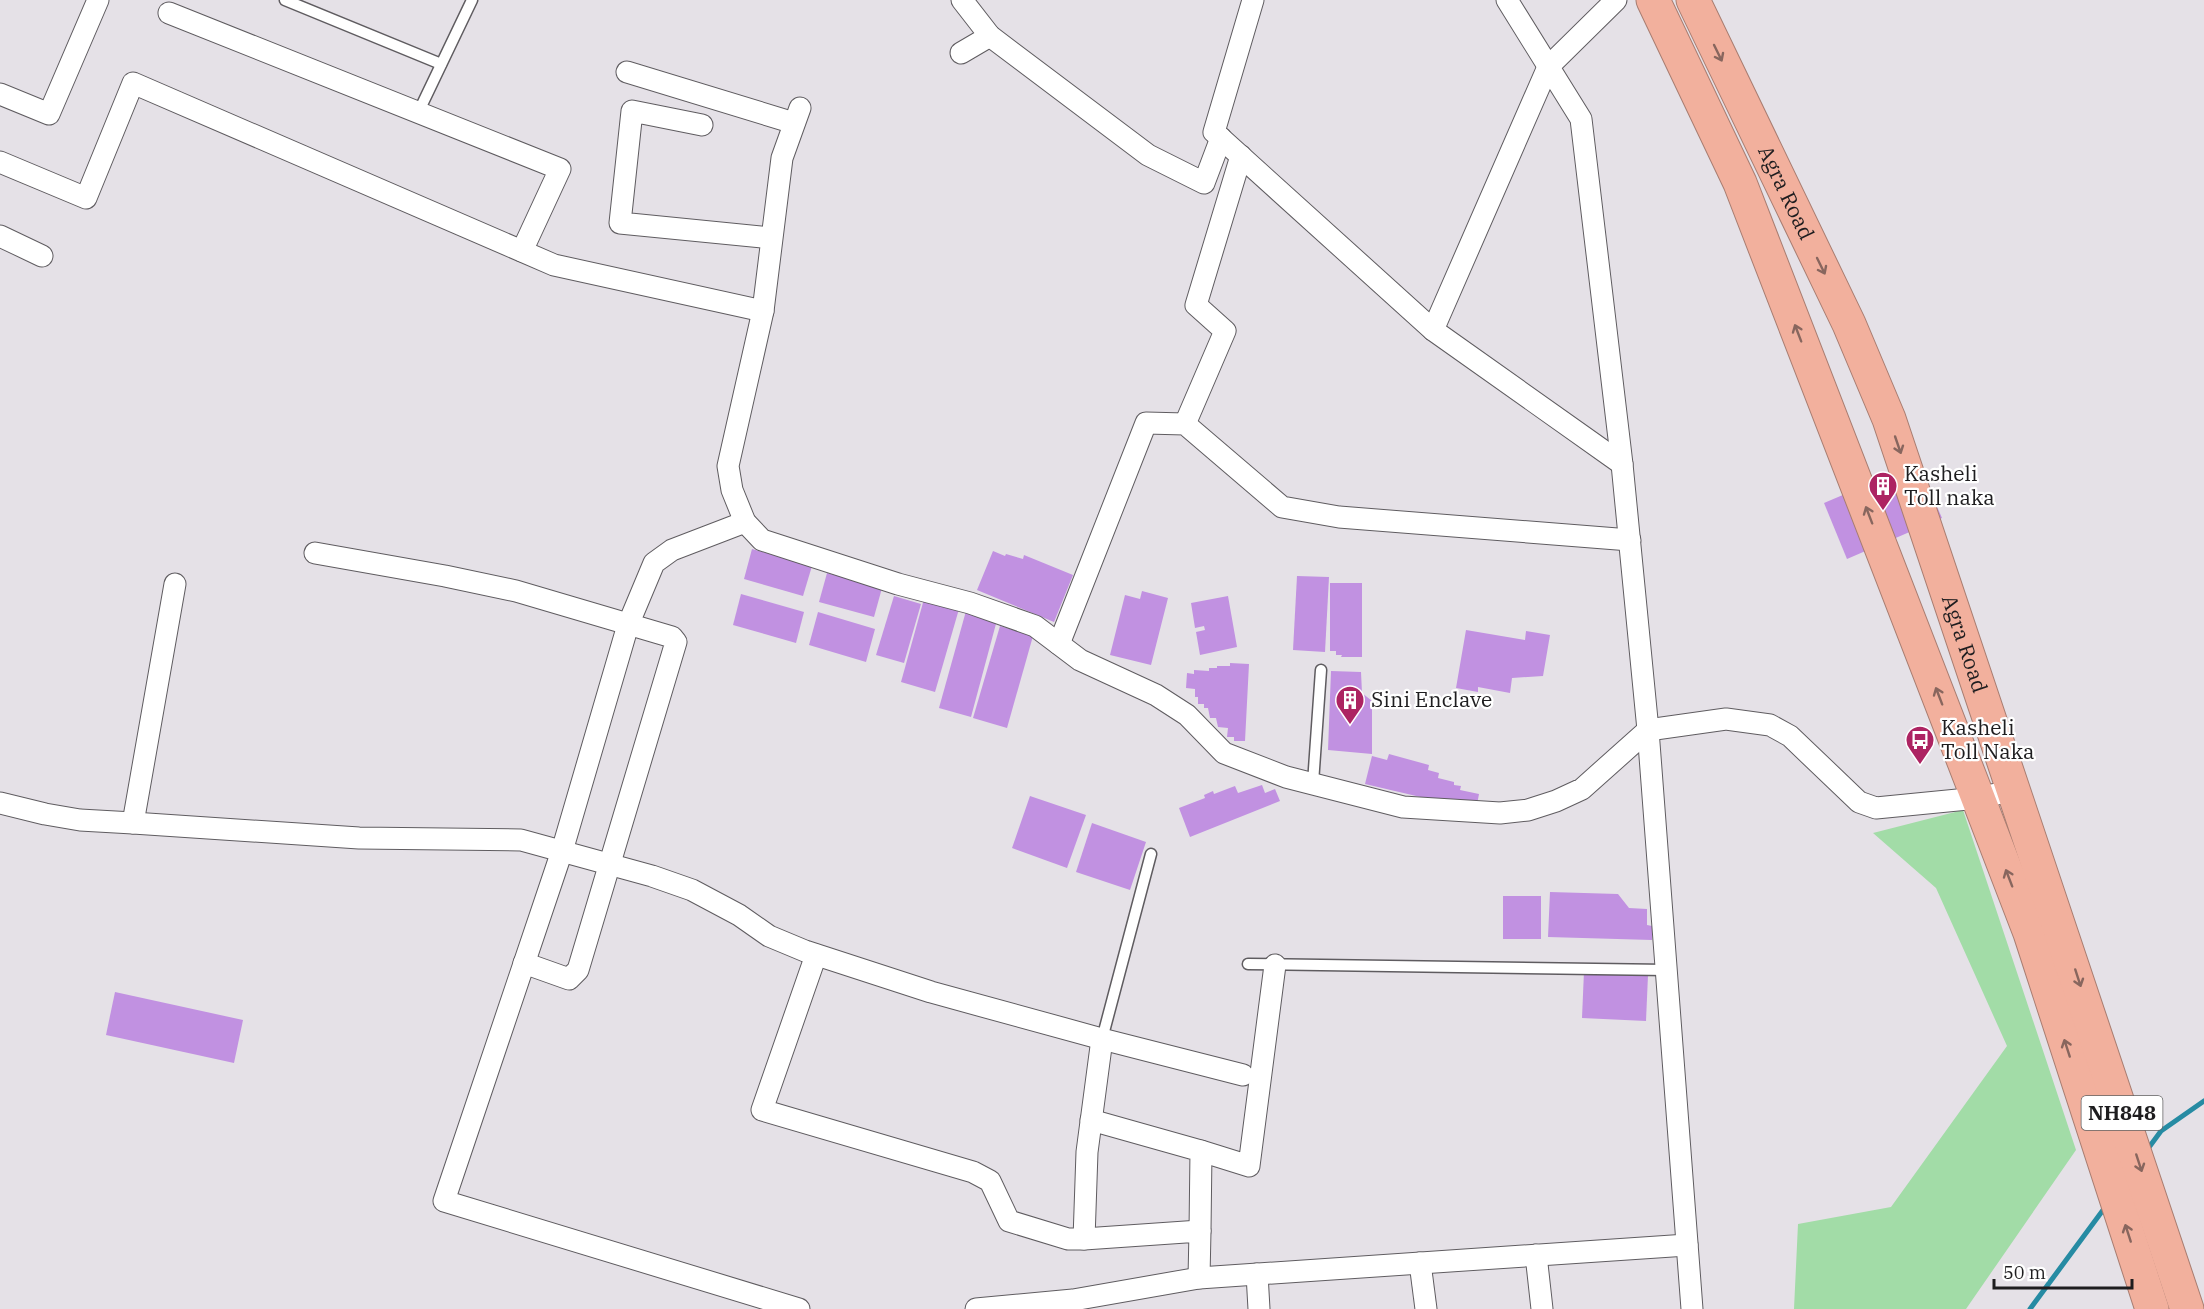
<svg xmlns="http://www.w3.org/2000/svg" width="2204" height="1309" viewBox="0 0 2204 1309" font-family="'IBM Plex Serif',serif">
<rect width="100%" height="100%" fill="#e5e1e7"/>
<!-- green -->
<polygon fill="#a2dca7" points="1963,810 2076,1150 1966,1309 1794,1309 1798,1224 1891,1207 2007,1046 1936,888 1873,833"/>
<g fill="none" stroke-linecap="round" stroke-linejoin="round">
<!-- stream -->
<g stroke="#268ba3" stroke-width="5">
<polyline points="2147,1150 2161,1131 2204,1101"/>
<polyline points="2030,1309 2106,1206"/>
</g>
</g>
<!-- building -->
<g fill="#c191e1">
<polygon points="1918,463 1942,518 1847,559 1824,503"/>
<polygon points="752,549 812,566 803,596 744,579"/>
<polygon points="993,551 1005,556 1006,554 1023,559 1024,555 1073,575 1054,622 977,590"/>
<polygon points="827,573 882,588 874,617 819,602"/>
<polygon points="1297,576 1329,577 1325,652 1293,650"/>
<polygon points="1330,583 1362,583 1362,657 1341,657 1342,655 1336,655 1336,651 1330,651"/>
<polygon points="1142,591 1168,598 1151,665 1110,655 1125,595 1140,599"/>
<polygon points="741,594 804,612 796,643 733,625"/>
<polygon points="894,596 921,604 904,663 876,655"/>
<polygon points="1228,596 1237,647 1200,655 1196,632 1205,630 1204,626 1195,628 1191,603"/>
<polygon points="924,599 959,609 935,692 901,682"/>
<polygon points="966,611 997,620 971,717 939,708"/>
<polygon points="818,612 875,629 866,662 809,645"/>
<polygon points="1000,626 1033,636 1007,728 973,718"/>
<polygon points="1466,630 1525,640 1526,631 1550,635 1543,676 1512,678 1510,693 1478,687 1478,692 1456,688"/>
<polygon points="1230,663 1249,664 1245,741 1234,741 1234,737 1227,737 1228,728 1218,727 1216,718 1210,718 1208,708 1204,708 1204,704 1198,704 1198,697 1195,697 1195,689 1186,688 1187,673 1194,674 1194,670 1209,671 1209,668 1217,668 1217,666 1230,666"/>
<polygon points="1331,671 1361,672 1362,693 1372,701 1372,754 1328,750"/>
<polygon points="1389,754 1429,765 1428,770 1439,773 1438,778 1454,782 1454,785 1461,786 1460,790 1479,794 1476,810 1365,784 1372,756 1387,760"/>
<polygon points="1262,785 1265,793 1275,789 1280,801 1190,837 1179,808 1205,798 1204,795 1213,791 1214,794 1235,786 1238,793"/>
<polygon points="1030,796 1086,815 1067,868 1012,848"/>
<polygon points="1092,823 1146,842 1130,890 1076,872"/>
<polygon points="1550,892 1618,894 1629,908 1647,909 1647,925 1652,926 1652,940 1548,937"/>
<rect x="1503" y="896" width="38" height="43"/>
<polygon points="1584,971 1648,975 1646,1021 1582,1018"/>
<polygon points="115,992 243,1020 234,1063 106,1035"/>
</g>
<g fill="none" stroke-linecap="round" stroke-linejoin="round">
<!-- lane casing -->
<g stroke="#5f5c60" stroke-width="13">
<g id="lane">
<polyline points="285,0 441,64"/>
<polyline points="418,113 472,0"/>
<polyline points="1313,783 1321,670"/>
<polyline points="1248,964 1667,970"/>
<polyline points="1102,1039 1151,854"/>
</g>
</g>
<!-- street casing -->
<g stroke="#5f5c60" stroke-width="23">
<g id="street">
<polyline points="962,0 990,36 1148,155 1204,183 1221,138"/>
<polyline points="1253,0 1214,132 1433,330 1622,464"/>
<polyline points="169,13 560,169 522,251"/>
<polyline points="961,53 990,36"/>
<polyline points="627,72 794,123"/>
<polyline points="0,94 49,114 98,0"/>
<polyline points="800,108 782,158 763,311 728,466 732,490 745,522 762,540 898,584 970,603 1035,626 1080,660 1156,695 1187,715 1224,753 1286,777 1403,807 1500,813 1528,810 1556,801 1582,789 1648,730 1622,464 1581,119 1507,0"/>
<polyline points="702,125 632,111 620,223 771,238"/>
<polyline points="0,162 86,198 133,83 554,265 763,311"/>
<polyline points="0,236 42,256"/>
<polyline points="1433,330 1548,67 1616,0"/>
<polyline points="1185,424 1225,331 1196,305 1241,156"/>
<polyline points="745,522 672,550 654,563 628,625 562,851 444,1201 799,1309"/>
<polyline points="315,553 445,576 516,591 672,637 676,642 578,970 569,979 524,963"/>
<polyline points="1059,644 1146,423 1185,424 1282,507 1339,517 1630,540"/>
<polyline points="0,803 45,814 80,820 133,823 359,838 521,840 652,876 692,890 739,915 769,936 805,951 931,992 1102,1039 1243,1075"/>
<polyline points="133,823 175,584"/>
<polyline points="816,955 762,1110 973,1172 990,1181 1009,1221 1068,1239 1084,1239 1087,1152 1102,1039"/>
<polyline points="1091,1120 1201,1151 1200,1231"/>
<polyline points="1201,1151 1249,1166 1275,965"/>
<polyline points="1084,1239 1200,1231 1199,1278"/>
<polyline points="1536,1255 1542,1309"/>
<polyline points="1420,1263 1426,1309"/>
<polyline points="1257,1274 1259,1309"/>
<polyline points="976,1309 1073,1300 1199,1278 1687,1245"/>
<polyline points="1692,1309 1648,730 1726,719 1770,725 1790,736 1859,802 1876,808 1978,798 2015,790"/>
</g>
</g>
<!-- highway casing -->
<g stroke="#a87d71" stroke-width="35">
<g id="highway">
<polyline points="1653,0 1740,183 1978,798 2030,933 2152,1309"/>
<path id="s1" d="M1693,0L1849,324L1889,419L2187,1309"/>
</g>
</g>
<!-- lane -->
<use href="#lane" stroke="#fff" stroke-width="10"/>
<!-- street -->
<use href="#street" stroke="#fff" stroke-width="21"/>
<!-- highway -->
<use href="#highway" stroke="#f2b09d" stroke-width="33"/>
</g>
<!-- one-way arrows -->
<defs><path id="oneway-shaft" d="M-6 0H5M1.5-3L5.5 0L1.5 3" fill="none" stroke-width="1.6" stroke-linecap="round" stroke-linejoin="round" transform="scale(1.5)"/></defs>
<g stroke="#88665e">
<use href="#oneway-shaft" transform="translate(1718 53) rotate(64)"/>
<use href="#oneway-shaft" transform="translate(1821 266) rotate(64)"/>
<use href="#oneway-shaft" transform="translate(1798 333) rotate(-111)"/>
<use href="#oneway-shaft" transform="translate(1898 445) rotate(71)"/>
<use href="#oneway-shaft" transform="translate(1869 515) rotate(-111)"/>
<use href="#oneway-shaft" transform="translate(1939 696) rotate(-111)"/>
<use href="#oneway-shaft" transform="translate(2009 878) rotate(-111)"/>
<use href="#oneway-shaft" transform="translate(2078 978) rotate(72)"/>
<use href="#oneway-shaft" transform="translate(2067 1048) rotate(-108)"/>
<use href="#oneway-shaft" transform="translate(2139 1163) rotate(72)"/>
<use href="#oneway-shaft" transform="translate(2128 1233) rotate(-108)"/>
</g>
<!-- icons -->
<defs>
<g id="building-pin" transform="scale(1.5)"><path d="M0 17L-7.5 6A9.5 9.5 0 1 1 7.5 6Z" fill="#ad2362" stroke="#fff"/><path d="M-4-6H4V6H1V3H-1V6H-4ZM-2.5-4.3h1.7v1.8h-1.7ZM.8-4.3h1.7v1.8H.8ZM-2.5-1h1.7V.8h-1.7ZM.8-1h1.7V.8H.8Z" fill="#fff"/></g>
<g id="bus-pin" transform="scale(1.5)"><path d="M0 17L-7.5 6A9.5 9.5 0 1 1 7.5 6Z" fill="#ad2362" stroke="#fff"/><path d="M-5-6H5V4H4V6H2V4H-2V6H-4V4H-5ZM-3.5-4V0h7V-4ZM-3.5 1.2v1.5H-2V1.2ZM2 1.2v1.5H3.5V1.2Z" fill="#fff"/></g>
</defs>
<g fill-rule="evenodd">
<use href="#building-pin" x="1883" y="486"/>
<use href="#building-pin" x="1350" y="700"/>
<use href="#bus-pin" x="1920" y="740"/>
</g>
<g text-anchor="middle" stroke-width="4.5" stroke-linejoin="round" paint-order="stroke">
<!-- shield labels -->
<rect fill="#fff" stroke="#626162" stroke-width="1.5" x="2081.5" y="1096" width="81" height="34" rx="4.5"/>
<g font-size="20" font-weight="bold" fill="#1e1d1f">
<text x="2122" y="1120">NH848</text>
</g>
<!-- street labels -->
<g font-size="21" fill="#1e1d1f" stroke="#fff">
<text dy="7" stroke="none"><textPath href="#s1" startOffset="214">Agra Road</textPath></text>
<text dy="7" stroke="none"><textPath href="#s1" startOffset="700">Agra Road</textPath></text>
</g>
<!-- poi labels -->
<g font-size="21" fill="#1e1d1f" stroke="#fff" text-anchor="start">
<text x="1904" y="481">Kasheli<tspan x="1904" dy="24">Toll naka</tspan></text>
<text x="1371" y="707">Sini Enclave</text>
<text x="1941" y="735">Kasheli<tspan x="1941" dy="24">Toll Naka</tspan></text>
</g>
</g>
<!-- scale -->
<path d="M1994 1279v9h138v-9" fill="none" stroke="#1e1d1f" stroke-width="3"/>
<text x="2003" y="1279" font-size="18" fill="#1e1d1f" stroke="#ffffff" stroke-width="4.5" paint-order="stroke">50 m</text>
</svg>
